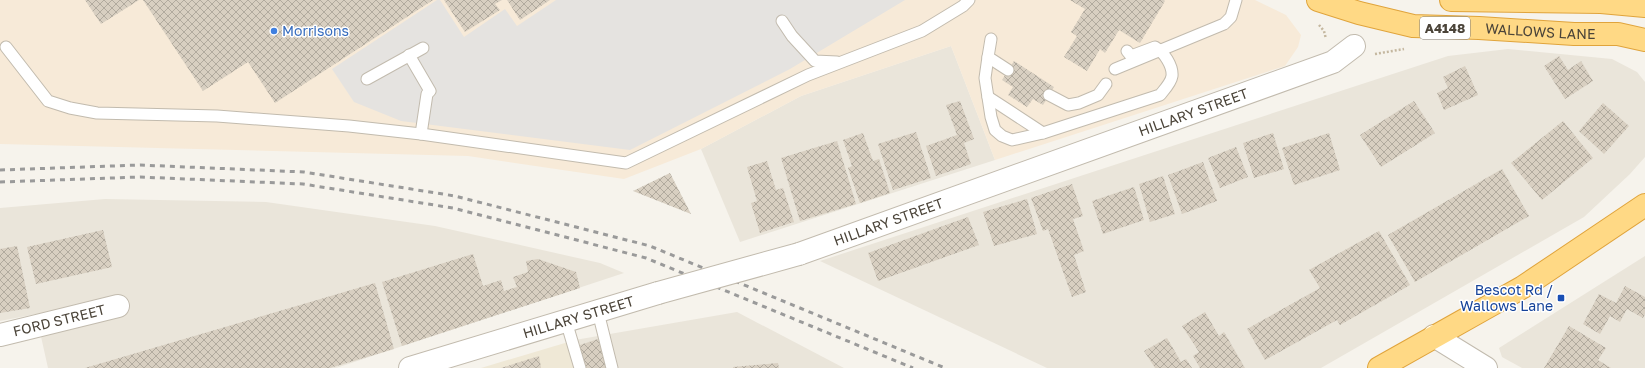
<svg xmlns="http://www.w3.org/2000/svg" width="1645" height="368" viewBox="0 0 1645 368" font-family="'Golos Text',sans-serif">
<defs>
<pattern id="building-cross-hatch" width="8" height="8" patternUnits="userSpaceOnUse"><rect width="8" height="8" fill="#d8cfc1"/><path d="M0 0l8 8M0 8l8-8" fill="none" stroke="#b1aa9e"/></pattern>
</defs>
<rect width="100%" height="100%" fill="#f6f3ec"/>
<!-- residential -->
<g fill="#eae5da">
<polygon points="951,46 995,160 740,242 701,149 801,96"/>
<polygon points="1508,49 1612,59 1637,72 1645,82 1645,157 1630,174 1584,217 1321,368 1047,368 820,261 1448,56"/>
<polygon points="105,199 266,202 435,226 600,263 624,273 336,368 48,368 36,314 0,321 0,208"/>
<polygon points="1645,256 1645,368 1522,368 1502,357 1499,348"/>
<polygon points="737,312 844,368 584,368 575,340"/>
</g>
<!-- commercial -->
<polygon fill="#f7ead8" points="0,0 1255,0 1286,15 1301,35 1298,47 1285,66 995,160 951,46 801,96 701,149 624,179 468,156 0,144"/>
<!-- education -->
<polygon fill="#efe8d6" points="575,340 584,368 481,368"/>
<!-- parking -->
<polygon fill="#e5e3e0" points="437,0 440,0 464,37 505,9 517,26 556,0 905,0 790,69 630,150 401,121 354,102 332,69"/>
<!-- building -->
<g fill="url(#building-cross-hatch)">
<polygon points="85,0 139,0 101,24"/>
<polygon points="143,0 433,0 275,103 248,62 203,91"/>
<polygon points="444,0 502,0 495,4 500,10 465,32"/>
<polygon points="507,0 550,0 520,20"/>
<polygon points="1070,0 1164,0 1165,1 1140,43 1119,30 1105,53 1100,49 1087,71 1064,57 1077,36 1071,32 1085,9"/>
<polygon points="1559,56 1568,70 1581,61 1593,81 1565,99 1544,66"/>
<polygon points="1014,61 1054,87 1043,105 1033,99 1027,107 1008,95 1013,87 1002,80"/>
<polygon points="1465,66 1478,95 1444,110 1437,93 1448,88 1443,77"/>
<polygon points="960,101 974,139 964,143 971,164 936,176 926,146 957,135 946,105"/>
<polygon points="1414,101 1435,133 1381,167 1360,135"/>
<polygon points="1603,103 1629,126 1604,154 1579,131"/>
<polygon points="1563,121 1593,158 1542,200 1511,163"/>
<polygon points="916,132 931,178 893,190 878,144"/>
<polygon points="863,133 873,161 879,159 890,193 860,203 848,168 852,166 843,140"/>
<polygon points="1273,133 1284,169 1254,178 1243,143"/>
<polygon points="1329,133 1340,170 1294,185 1282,148"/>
<polygon points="837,141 856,204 800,221 781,158"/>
<polygon points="1236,147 1248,177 1220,188 1208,158"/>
<polygon points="767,161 776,190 783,188 794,222 760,233 751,203 757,201 747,167"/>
<polygon points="1203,162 1217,201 1182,214 1168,175"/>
<polygon points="1502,169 1529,216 1415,282 1388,235"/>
<polygon points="670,173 691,214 633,191"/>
<polygon points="1163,176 1175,214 1150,222 1139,184"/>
<polygon points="1072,184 1083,216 1073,219 1084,251 1074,255 1086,292 1072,297 1048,229 1043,231 1031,198"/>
<polygon points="1134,187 1144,220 1103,234 1092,201"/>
<polygon points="1027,199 1037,234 994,246 983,212"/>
<polygon points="968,217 979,245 878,281 868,253"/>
<polygon points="103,230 112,267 36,284 27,247"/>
<polygon points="1379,231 1410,285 1340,325 1337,320 1265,360 1247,329 1320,288 1309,270"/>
<polygon points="17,246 30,308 0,313 0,249"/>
<polygon points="473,254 483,286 501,280 504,291 517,287 513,277 528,272 526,261 538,259 576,272 580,288 402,346 382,282"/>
<polygon points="375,283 394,349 330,368 85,368"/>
<polygon points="1625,286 1645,297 1645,314 1643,318 1627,309 1620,322 1610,316 1600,334 1583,324 1599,294 1616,303"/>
<polygon points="1205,312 1219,336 1224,332 1245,368 1200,368 1193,356 1199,352 1182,326"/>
<polygon points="1569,326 1606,348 1598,360 1611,368 1544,368"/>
<polygon points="1167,338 1181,362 1186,359 1192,368 1155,368 1144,351"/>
<polygon points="598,339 607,368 584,368 577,346"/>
<polygon points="539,356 541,368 501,368"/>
<polygon points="778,363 779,368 733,368 733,367"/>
</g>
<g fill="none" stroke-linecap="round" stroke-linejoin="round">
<!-- service casing -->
<g stroke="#c2bbae" stroke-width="13">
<g id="service">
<polyline points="782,21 792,36 815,61 837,62"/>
<polyline points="991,39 988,57 1008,70"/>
<polyline points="6,47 48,101 70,108 97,113 217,116 349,126 421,134 626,163 808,75 922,31 963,6 969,0"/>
<polyline points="409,55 430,91 427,94 421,134"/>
<path d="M988,57L985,78L991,117L995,130L1002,136L1012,140L1043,133L1160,95C1164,90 1171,83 1172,76C1173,66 1164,52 1155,47L1131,56L1127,51"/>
<polyline points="1115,69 1224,24 1231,17 1236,0"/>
<polyline points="367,79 423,48"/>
<polyline points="1049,95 1068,105 1079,103 1098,95 1106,84"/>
<polyline points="988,97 1043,133"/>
<polyline points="598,312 612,368"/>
<polyline points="566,321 580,368"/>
</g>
</g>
<!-- minor casing -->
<g stroke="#c2bbae" stroke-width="24">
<g id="minor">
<path id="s1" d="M799,254L1333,62L1354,46"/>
<path id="s2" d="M0,335L118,306"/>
<polyline points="1434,336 1486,368"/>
<path id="s3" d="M410,368L658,293"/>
</g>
</g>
<!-- trunk casing -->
<g stroke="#e0a43c" stroke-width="24">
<g id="trunk">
<path id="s4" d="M1318,0L1359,13L1413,26L1479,28L1574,34H1618L1645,40"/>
<polyline points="1451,0 1601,2 1645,6"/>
<polyline points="1379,368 1523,287 1645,205"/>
</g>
</g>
<!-- path -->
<g stroke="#c4b79f" stroke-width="2.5" stroke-dasharray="2 2" stroke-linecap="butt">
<polyline points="1319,25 1324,31 1326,39"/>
<polyline points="1375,54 1404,49"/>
</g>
<!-- service -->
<use href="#service" stroke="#fff" stroke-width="11"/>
<!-- minor -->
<use href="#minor" stroke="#fff" stroke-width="22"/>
<!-- trunk -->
<use href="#trunk" stroke="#ffd985" stroke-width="22"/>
<!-- rail -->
<g stroke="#9a9a9a" stroke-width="3" stroke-dasharray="5 5" stroke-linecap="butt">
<polyline points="0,170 140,165 304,172 455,196 650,246 945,368"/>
<polyline points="0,182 140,177 303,184 453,208 646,258 913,368"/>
</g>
<!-- minor-bridge casing -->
<g stroke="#c2bbae" stroke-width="24" stroke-linecap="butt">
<polyline id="minor-bridge" points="658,293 799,254"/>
</g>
<!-- minor-bridge -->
<use href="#minor-bridge" stroke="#fff" stroke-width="22"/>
</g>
<!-- markers -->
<circle fill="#3f7fe0" stroke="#fff" stroke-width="1.5" cx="274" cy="31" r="4"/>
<rect fill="#1a4fb4" stroke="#fff" stroke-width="1.5" x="1557" y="294" width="8" height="8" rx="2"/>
<g text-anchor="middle" stroke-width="3" stroke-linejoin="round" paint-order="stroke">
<!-- shield labels -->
<rect fill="#fff" stroke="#817c74" stroke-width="1" x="1420" y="17" width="50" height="22" rx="3"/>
<g font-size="13" font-weight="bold" fill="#4b4439">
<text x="1445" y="33">A4148</text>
</g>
<!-- shop labels -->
<g font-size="14" fill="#366cbe" stroke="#fff" text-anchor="start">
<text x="282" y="36">Morrisons</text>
</g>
<!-- street labels -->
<g font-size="14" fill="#4b4439" stroke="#fff">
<text dy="5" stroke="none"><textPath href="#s4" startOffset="226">WALLOWS LANE</textPath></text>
<text dy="5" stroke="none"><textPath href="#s1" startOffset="419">HILLARY STREET</textPath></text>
<text dy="5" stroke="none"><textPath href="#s1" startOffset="95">HILLARY STREET</textPath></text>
<text dy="5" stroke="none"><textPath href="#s3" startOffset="176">HILLARY STREET</textPath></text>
<text dy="5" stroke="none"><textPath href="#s2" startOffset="61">FORD STREET</textPath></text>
</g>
<!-- transit labels -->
<g font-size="14" fill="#164399" stroke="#fff" text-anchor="end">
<text x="1553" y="295">Bescot Rd /<tspan x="1553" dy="16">Wallows Lane</tspan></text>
</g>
</g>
</svg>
